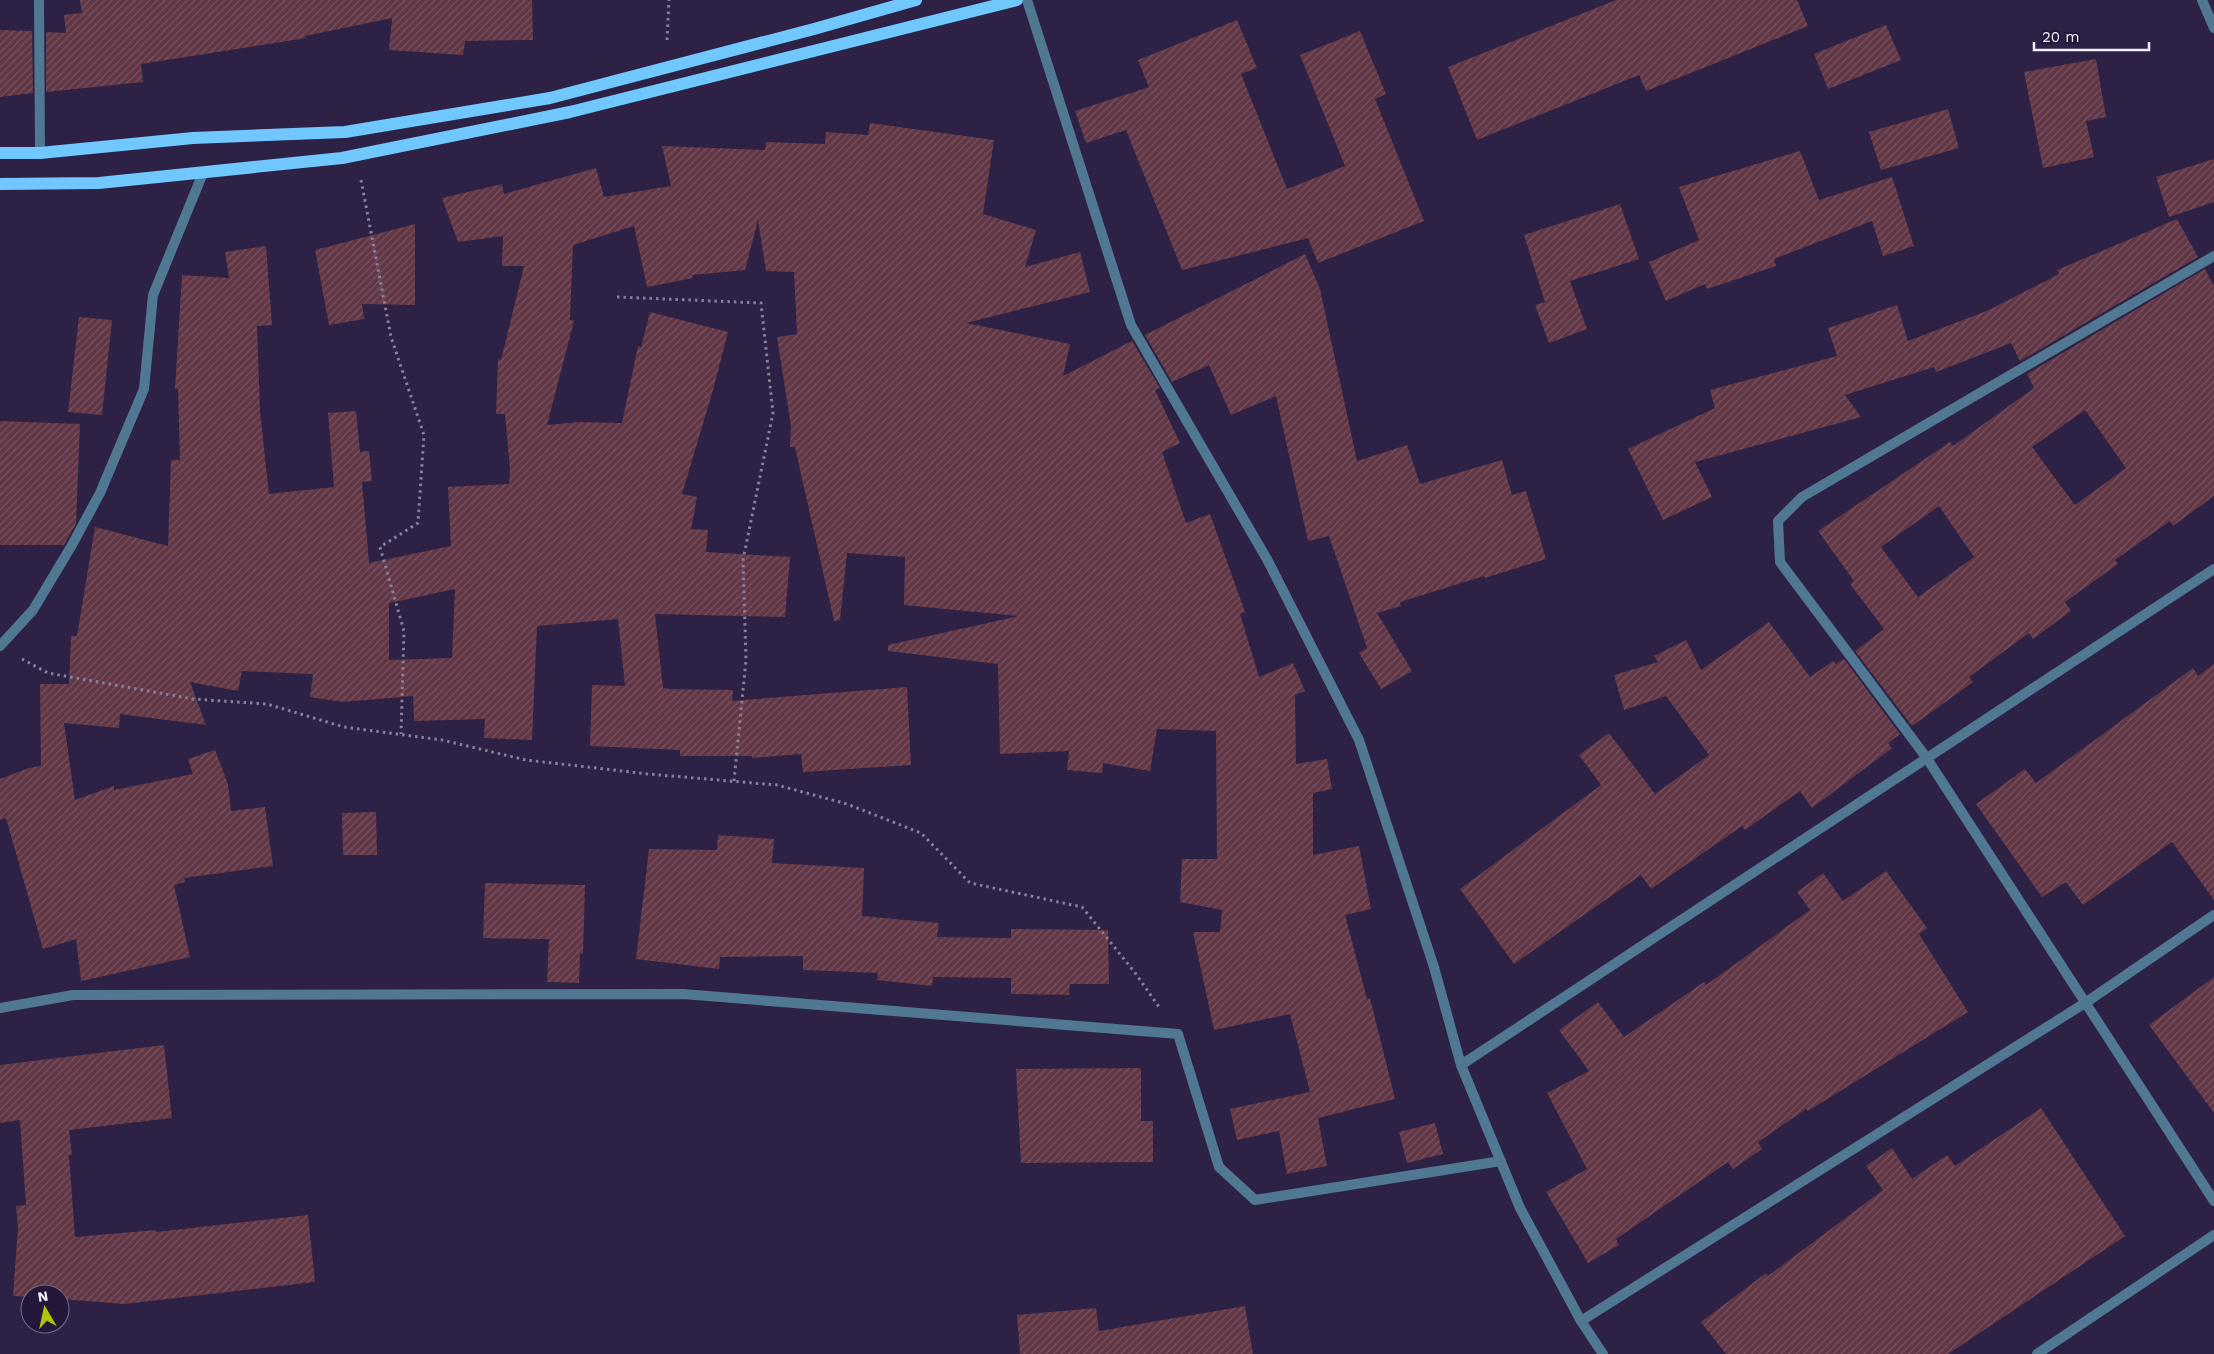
<svg xmlns="http://www.w3.org/2000/svg" width="2214" height="1354" viewBox="0 0 2214 1354" font-family="'Work Sans',sans-serif">
<defs>
<pattern id="building-hatch" width="6" height="6" patternUnits="userSpaceOnUse" patternTransform="scale(1.25)"><rect width="6" height="6" fill="#613645"/><path d="M-1 1l2-2M0 6l6-6M5 7l2-2" fill="none" stroke="#785361"/></pattern>
</defs>
<rect width="100%" height="100%" fill="#2d2145"/>
<!-- building -->
<g fill="url(#building-hatch)" fill-rule="evenodd">
<polygon points="80,0 532,0 533,40 465,41 463,55 389,50 392,18 305,36 306,38 141,64 143,82 46,92 46,32 66,33 64,15 82,13"/>
<polygon points="1616,0 1797,0 1808,26 1646,91 1639,75 1477,140 1448,67"/>
<polygon points="1237,20 1257,68 1241,74 1287,189 1345,166 1300,55 1360,31 1386,94 1375,99 1424,221 1318,263 1308,238 1182,270 1126,130 1086,143 1075,111 1149,87 1138,60"/>
<polygon points="1886,25 1901,60 1828,89 1814,54"/>
<polygon points="0,30 32,31 33,93 0,97"/>
<polygon points="2096,59 2106,117 2086,121 2094,157 2043,168 2024,72"/>
<polygon points="1948,109 1959,148 1881,170 1869,132"/>
<path d="M870,123L994,140L983,214L1036,230L1025,267L1080,252L1090,292L966,323L1070,344L1063,376L1132,341L1160,388L1155,390L1180,443L1162,452L1186,523L1210,514L1245,612L1240,614L1259,677L1293,663L1305,691L1295,695L1296,764L1327,759L1332,789L1313,793V855L1359,846L1371,909L1345,915L1367,999L1370,998L1395,1099L1318,1118L1327,1166L1287,1174L1279,1131L1237,1140L1230,1109L1310,1092L1290,1014L1214,1030L1193,932H1220L1222,910L1180,902L1182,859H1217L1216,731L1157,729L1150,771L1103,763L1102,773L1067,770L1069,751L1000,754L998,664L888,651V645L1019,616L904,605L905,557L847,553L840,620L834,621L795,447H790L791,426L777,337L797,334L794,272L766,271L758,220L745,270L692,275L693,278L647,287L634,226L573,245L570,320L574,321L547,425L579,422L622,423L638,346L641,347L650,312L728,332L713,390L682,494L697,497L691,529L708,530L706,552L790,557L785,617L655,614L663,688L670,689L733,690L732,701L907,687L911,765L803,772L801,754L752,758V756H680V750L590,746L592,685L625,686L618,619L537,626L532,740L484,738L485,719L414,721L413,696L343,702L310,697L313,674L242,671L238,691L190,682L206,725L120,714L119,728L64,723L75,800L114,786V790L193,774L188,759L215,750L228,784L231,811L265,807L273,866L184,878L185,882L174,885L190,957L81,981L76,939L43,949L6,818L0,820V779L29,768L41,766L40,684H69L71,636H77L95,527L168,546L171,460H180L178,389H175L182,275L229,278L225,252L266,246L272,325L257,326L260,411L269,494L334,487L328,413L356,411L360,452L369,451L372,481L362,482L369,563L451,546L448,487L509,484L510,470L505,414H496L498,359L501,360L524,266H502L503,236L458,242L442,198L502,184L504,194L596,168L604,197L671,186L662,146L765,150L766,142L825,144L826,132L868,135ZM455,589L452,658L389,660V603Z"/>
<polygon points="1800,151 1819,200 1892,177 1914,246 1883,256 1872,221 1774,259 1776,266 1707,289 1705,284 1666,301 1649,262 1699,240 1679,187"/>
<polygon points="2214,159 2214,202 2169,217 2156,177"/>
<polygon points="1620,204 1639,259 1570,281 1587,329 1549,343 1535,305 1545,302 1524,235"/>
<polygon points="2177,219 2198,257 2020,361 2011,343 1936,372 1934,367 1845,395 1861,417 1695,462 1712,497 1663,520 1628,449 1715,408 1710,390 1837,356 1828,328 1897,305 1908,341 1989,310 2059,274 2057,270"/>
<polygon points="415,224 415,305 362,304 364,319 329,325 315,250"/>
<polygon points="1305,254 1320,289 1357,461 1407,445 1420,484 1502,460 1512,495 1526,491 1546,559 1485,578 1484,576 1400,602 1401,606 1377,613 1412,671 1381,689 1359,653 1367,648 1329,536 1308,541 1276,396 1231,415 1209,365 1172,382 1145,335"/>
<path d="M2205,269L2214,286V496L2173,526L2170,521L2115,560L2118,564L2065,602L2071,611L2033,639L2029,633L1969,677L1973,682L1912,726L1855,651L1884,629L1850,584L1854,581L1818,531L1950,442L1953,446L2034,388L2027,374ZM2085,410L2126,468L2075,505L2032,447ZM1939,506L1974,557L1918,597L1881,547Z"/>
<polygon points="79,317 112,320 102,415 68,412"/>
<polygon points="0,421 80,424 76,524 64,545 0,545"/>
<polygon points="1769,622 1810,677 1833,661 1836,664 1844,659 1900,734 1888,743 1892,748 1812,808 1800,791 1745,830 1742,826 1651,889 1641,875 1514,964 1460,889 1601,785 1579,755 1609,733 1655,794 1709,755 1666,696 1624,710 1614,675 1658,662 1654,656 1686,640 1701,670"/>
<polygon points="2214,664 2214,900 2172,842 2083,905 2066,882 2042,897 1976,804 2025,769 2036,783 2193,668 2198,676"/>
<polygon points="376,812 377,855 343,855 342,813"/>
<polygon points="718,835 774,839 772,863 864,868 862,916 939,923 937,937 1011,938 1011,929 1108,930 1109,984 1070,984 1069,995 1011,994 1011,978 933,977 932,986 877,980 878,973 803,970 803,956 720,957 719,969 636,959 649,849 717,850"/>
<polygon points="1886,871 1927,928 1919,934 1968,1012 1808,1111 1806,1109 1758,1142 1762,1149 1733,1169 1728,1162 1616,1239 1619,1245 1588,1263 1546,1192 1587,1169 1547,1093 1589,1071 1559,1030 1598,1002 1624,1037 1704,982 1706,985 1810,910 1797,892 1823,873 1843,901"/>
<polygon points="485,883 585,885 583,954 580,953 579,983 547,982 549,939 483,938"/>
<polygon points="2214,977 2214,1113 2149,1025"/>
<polygon points="164,1045 172,1118 69,1130 72,1155 69,1155 75,1237 156,1230 156,1232 308,1215 315,1282 124,1304 60,1299 60,1294 30,1294 30,1297 13,1296 18,1227 16,1206 26,1205 20,1120 0,1123 0,1065"/>
<polygon points="1141,1068 1141,1121 1153,1121 1153,1162 1021,1163 1016,1069"/>
<polygon points="2041,1108 2125,1236 1948,1354 1726,1354 1701,1322 1766,1273 1768,1276 1883,1190 1866,1166 1892,1148 1912,1179 1947,1155 1955,1166"/>
<polygon points="1435,1123 1443,1154 1407,1163 1399,1132"/>
<polygon points="1245,1306 1253,1354 1020,1354 1017,1315 1096,1308 1099,1331"/>
</g>
<g fill="none" stroke-linecap="round" stroke-linejoin="round">
<!-- path -->
<g stroke="#88809a" stroke-width="3" stroke-dasharray="2.5 4" stroke-linecap="butt">
<polyline points="667,40 669,0"/>
<polyline points="361,180 391,337 424,435 418,523 380,547 404,631 401,734"/>
<polyline points="617,297 761,303 773,413 743,560 746,660 734,781"/>
<polyline points="22,659 48,673 193,699 267,704 344,727 442,740 526,760 648,774 777,785 847,804 921,833 970,883 1082,907 1136,974 1159,1007"/>
</g>
<!-- street -->
<g stroke="#507892" stroke-width="10">
<polyline points="39,0 40,153"/>
<polyline points="1027,0 1131,325 1268,561 1359,740 1434,967 1461,1065 1520,1208 1581,1321 1603,1354"/>
<polyline points="2202,0 2214,28"/>
<polyline points="2214,256 1802,497 1778,521 1780,562 1926,757 2214,1201"/>
<polyline points="0,646 33,610 72,545 100,493 144,389 153,295 203,173"/>
<polyline points="0,1008 73,995 683,994 1178,1034 1219,1167 1255,1200 1501,1161"/>
<polyline points="1461,1065 2214,569"/>
<polyline points="1581,1321 2085,1003 2214,915"/>
<polyline points="2037,1354 2214,1235"/>
</g>
<!-- primary -->
<g stroke="#70c8fe" stroke-width="12">
<polyline points="0,153 40,153 193,138 345,132 550,98 814,29 916,0"/>
<polyline points="0,184 99,183 342,158 570,112 1017,0"/>
</g>
</g>
<!-- north arrow -->
<g transform="translate(45 1309) rotate(351)"><circle r="24" fill="#24173a" stroke="#776e88"/>
<path d="M0-4L9 19L0 12L-9 19Z" fill="#afc508"/>
<text y="-8" font-size="14" font-weight="bold" text-anchor="middle" fill="#f3f0fe">N</text>
</g>
<!-- scale -->
<path d="M2034 42v8h115v-8" fill="none" stroke="#f3f0fe" stroke-width="2.5"/>
<text x="2042" y="42" font-size="15" fill="#f3f0fe" stroke="#24173a" stroke-width="4" paint-order="stroke">20 m</text>
</svg>
